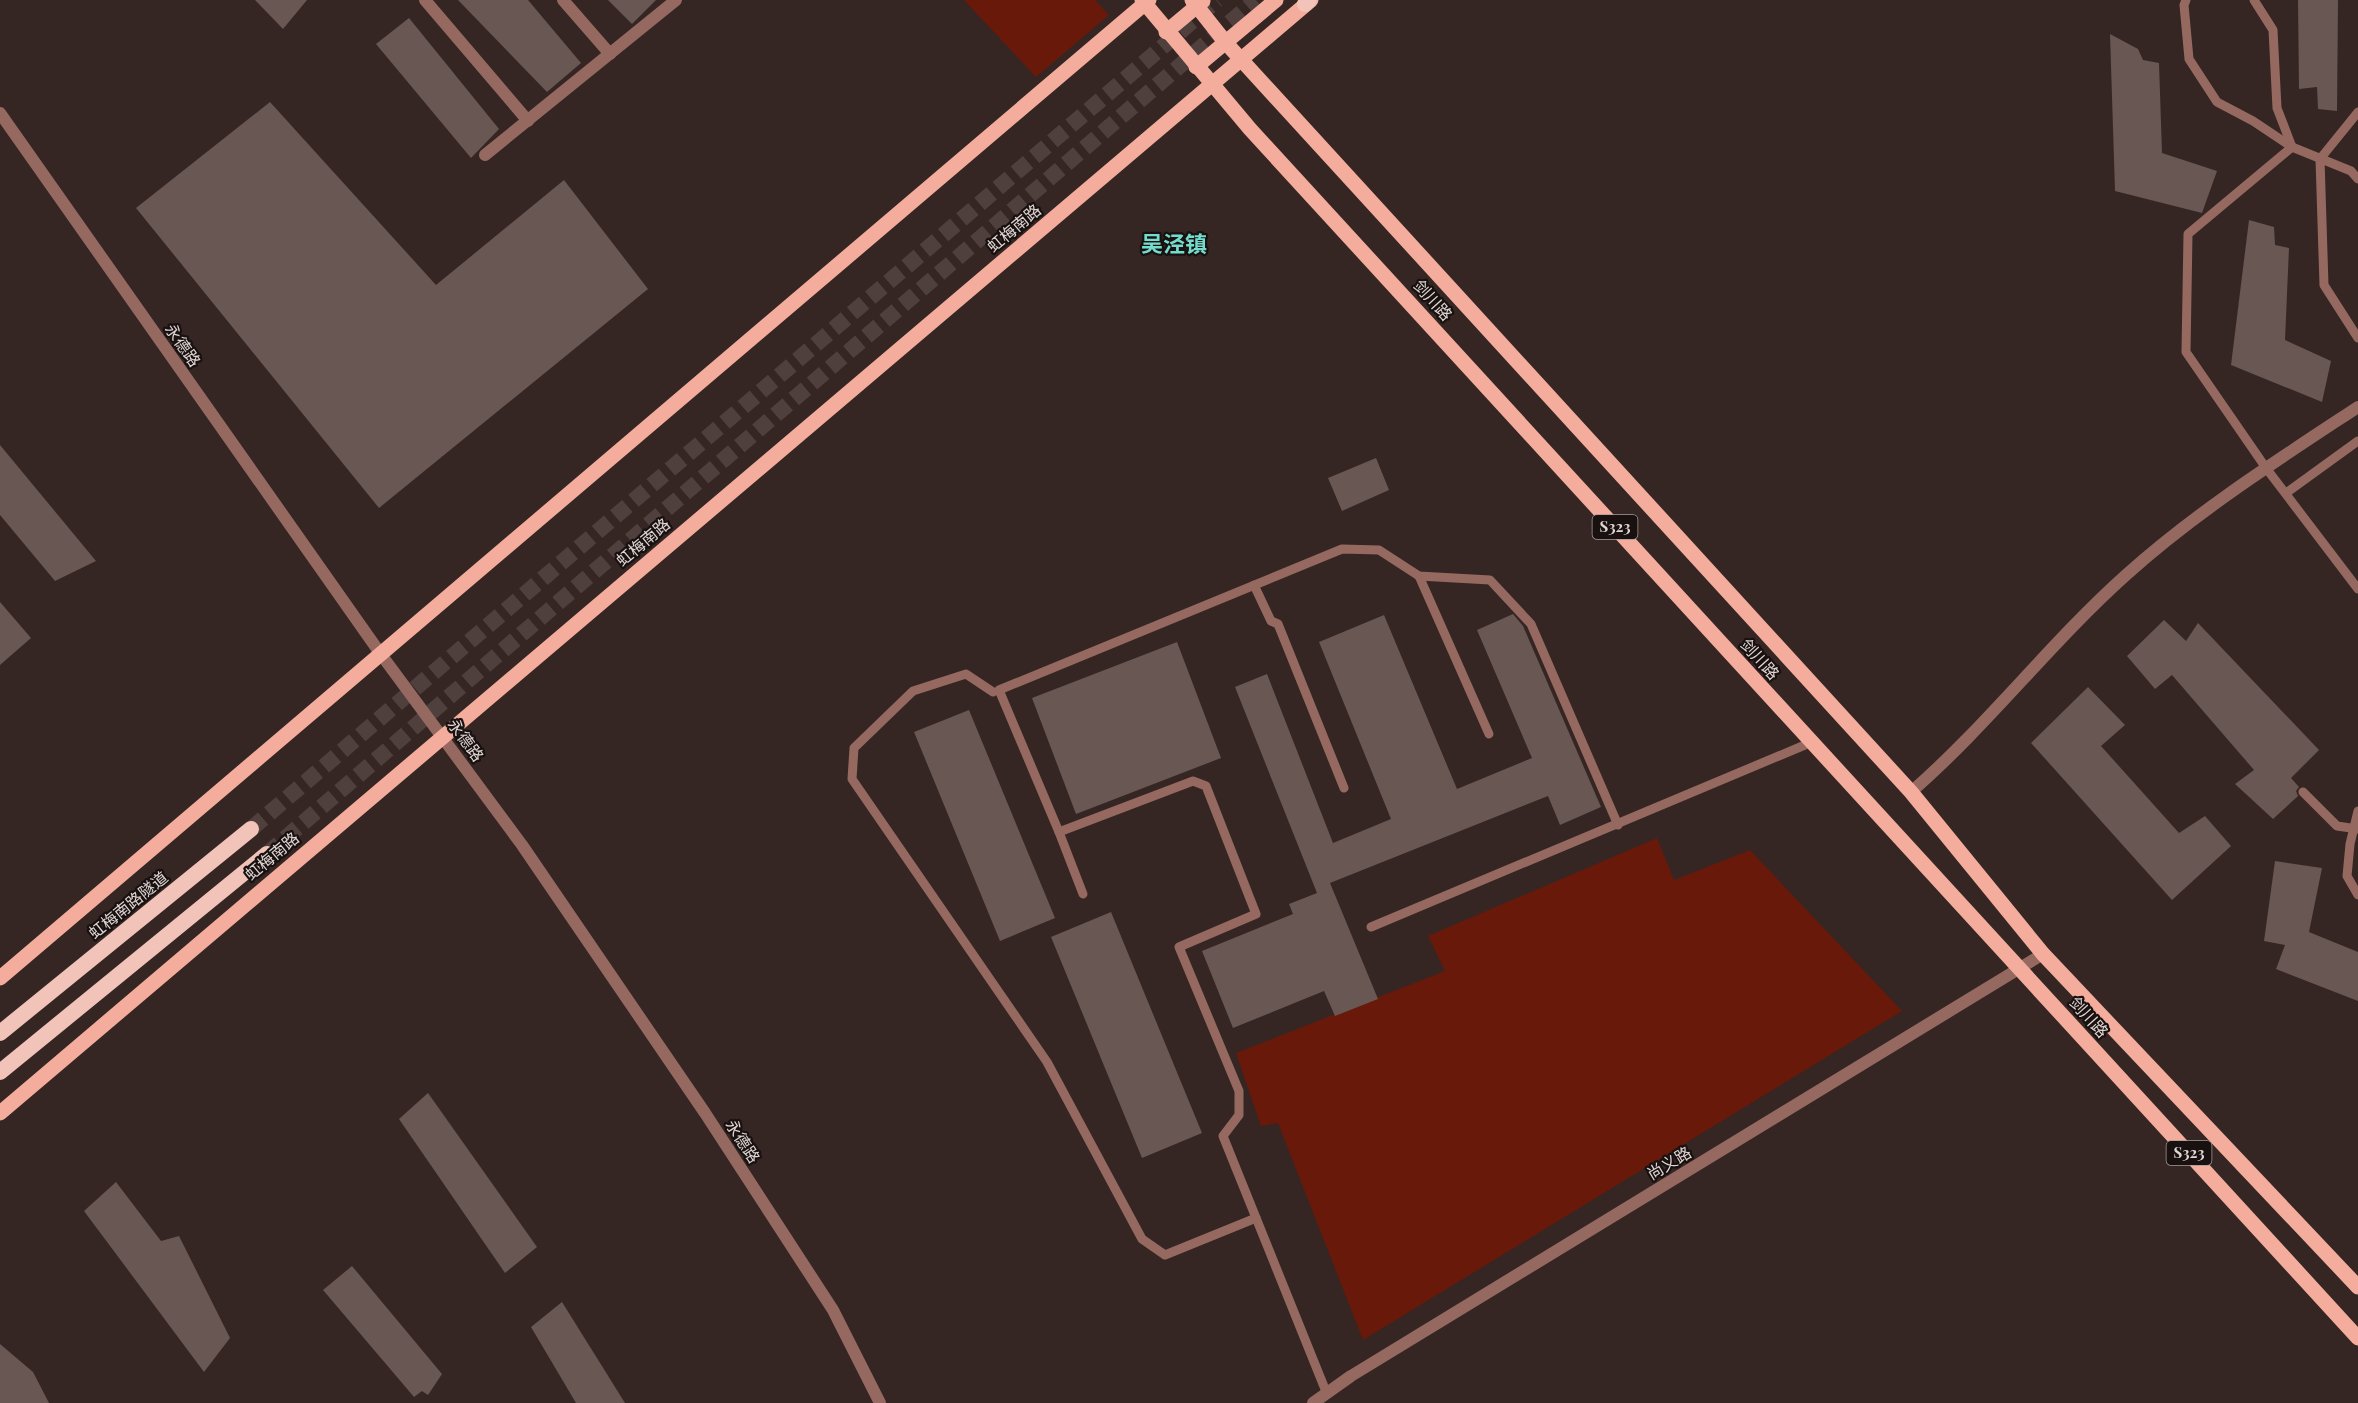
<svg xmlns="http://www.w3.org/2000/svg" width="2358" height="1403" viewBox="0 0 2358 1403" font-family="'Playfair Display','Noto Sans SC',serif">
<rect width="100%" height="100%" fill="#352623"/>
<!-- green -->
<g fill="#68190a">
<polygon points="964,0 1095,0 1109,15 1036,77"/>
<polygon points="1657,838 1674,880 1750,850 1902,1011 1363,1340 1278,1123 1261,1126 1236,1053 1445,971 1428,936"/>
</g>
<!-- building -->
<g fill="#685753">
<polygon points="255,0 307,0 283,29"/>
<polygon points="458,0 528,0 581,63 547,92"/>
<polygon points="608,0 656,0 632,24"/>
<polygon points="2298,0 2338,0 2337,111 2318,109 2317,87 2299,89"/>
<polygon points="409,18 499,129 471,158 376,44"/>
<polygon points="2110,34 2138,49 2143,60 2159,63 2162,153 2217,171 2202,213 2115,191"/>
<polygon points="270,102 436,285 564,180 648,289 379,508 136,208"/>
<polygon points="2249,220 2274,227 2275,245 2289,248 2285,340 2331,361 2322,402 2231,365"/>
<polygon points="0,445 96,561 55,581 0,515"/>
<polygon points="1376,458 1389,490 1342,511 1328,478"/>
<polygon points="0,602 31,638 0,665"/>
<polygon points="1513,614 1523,626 1601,807 1560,825 1548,796 1330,883 1378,999 1335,1016 1324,991 1233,1028 1202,951 1293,914 1289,904 1317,893 1235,687 1267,674 1333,843 1391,819 1319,642 1384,615 1457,789 1532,758 1477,630"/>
<polygon points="2164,620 2186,641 2198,623 2319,750 2291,778 2299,787 2296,791 2298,796 2273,819 2235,784 2254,770 2172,675 2155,689 2127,656"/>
<polygon points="1177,642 1221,758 1076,814 1032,698"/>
<polygon points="2088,687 2125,725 2101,746 2179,833 2205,816 2231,846 2172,900 2031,743"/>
<polygon points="969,710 1055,918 1000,941 914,732"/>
<polygon points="2275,861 2322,868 2309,932 2358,952 2358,1001 2276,969 2285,945 2264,941"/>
<polygon points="1111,912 1202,1133 1142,1158 1051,937"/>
<polygon points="428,1093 537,1247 505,1273 399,1119"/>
<polygon points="116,1182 161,1241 179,1236 230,1338 204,1372 84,1211"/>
<polygon points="352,1266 442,1374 428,1395 422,1391 414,1397 323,1290"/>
<polygon points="562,1302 625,1403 576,1403 531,1327"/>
<polygon points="0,1344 33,1372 49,1403 0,1403"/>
</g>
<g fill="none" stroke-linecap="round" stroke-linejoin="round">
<!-- trunk-tunnel -->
<g stroke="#4f403e" stroke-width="16" stroke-dasharray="16 8" stroke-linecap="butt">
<polyline points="251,829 1217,0"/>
<polyline points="267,854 1256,0"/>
</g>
<!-- service -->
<g stroke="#956960" stroke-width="9">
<polyline points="2186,0 2184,5 2189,59 2217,102 2253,121 2292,147 2351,171 2358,179"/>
<polyline points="2254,0 2273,30 2277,108 2292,147"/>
<polyline points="2358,112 2320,159 2324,285 2358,338"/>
<polyline points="2292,147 2188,234 2186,352 2266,468 2358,589"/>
<polyline points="2286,493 2358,441"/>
<polyline points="1419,576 1489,734"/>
<polyline points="1254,585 1271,621 1278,624 1344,788"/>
<polyline points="993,692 966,674 913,691 854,748 852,779 1047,1062 1142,1239 1165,1255 1256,1218"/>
<polyline points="2303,792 2337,826 2358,829"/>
<polyline points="2358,811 2350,844 2347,876 2358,895"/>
<polyline points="1059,832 1083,894"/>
<polyline points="1371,927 1812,742"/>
<polyline points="1327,1394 1223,1136 1239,1115 1239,1091 1179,947 1256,914 1206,786 1193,781 1059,832 999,690 1342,549 1379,550 1419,576 1490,580 1531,624 1618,825"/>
</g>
<!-- minor -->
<g stroke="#956960" stroke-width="12">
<polyline points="425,0 528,121"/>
<polyline points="563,0 610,54"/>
<polyline points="485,155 676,0"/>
<path d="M1911,792C1988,725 2050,643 2126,575C2196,512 2279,459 2358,407"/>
<polyline points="1313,1403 1351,1376 2043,954"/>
</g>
<!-- tertiary -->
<polyline stroke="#956960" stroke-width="12" points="0,113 380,653 522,845 705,1113 833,1310 880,1403"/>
<!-- primary -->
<g stroke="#f4ad9d" stroke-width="15">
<polyline points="1142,0 1250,129 2358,1338"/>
<polyline points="1192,0 1226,43 1911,792 2043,954 2358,1287"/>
<polyline points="1166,32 1203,1"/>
<polyline points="1196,67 1276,0"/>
<polyline points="0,978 1149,0"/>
<polyline points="0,1113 1311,0"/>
</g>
<!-- trunk -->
<g stroke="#f2c3b8" stroke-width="16">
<polyline points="1305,4 1309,0"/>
<polyline points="0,1033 251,829"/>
<polyline points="0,1072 267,854"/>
</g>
</g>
<g text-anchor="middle" stroke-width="4.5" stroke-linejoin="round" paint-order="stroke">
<!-- shield labels -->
<g fill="#181110" stroke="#a49b99" stroke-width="1.5">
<rect x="1592.5" y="515" width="45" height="24" rx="4.5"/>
<rect x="2166.5" y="1141" width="45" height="24" rx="4.5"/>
</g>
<g font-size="15" font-weight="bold" fill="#e0d6d4">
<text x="1615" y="532">S323</text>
<text x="2189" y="1158">S323</text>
</g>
<!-- street labels -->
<g font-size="16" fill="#e0d6d4" stroke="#181110">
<text transform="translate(1014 228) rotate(-40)" y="6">虹梅南路</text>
<text transform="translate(1433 300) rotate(48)" y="6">剑川路</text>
<text transform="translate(183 345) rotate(55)" y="6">永德路</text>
<text transform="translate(643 542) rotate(-40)" y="6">虹梅南路</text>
<text transform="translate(1760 659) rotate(48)" y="6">剑川路</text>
<text transform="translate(466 740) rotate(54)" y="6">永德路</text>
<text transform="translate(272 856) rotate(-40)" y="6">虹梅南路</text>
<text transform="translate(128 905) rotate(-39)" y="6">虹梅南路隧道</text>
<text transform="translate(2089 1017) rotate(48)" y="6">剑川路</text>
<text transform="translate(743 1141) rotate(57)" y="6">永德路</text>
<text transform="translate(1669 1163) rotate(-31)" y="6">尚义路</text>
</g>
<!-- district labels -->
<g font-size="22" font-weight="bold" fill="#74dccd" stroke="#181110">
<text x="1174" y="252">吴泾镇</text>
</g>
</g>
</svg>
